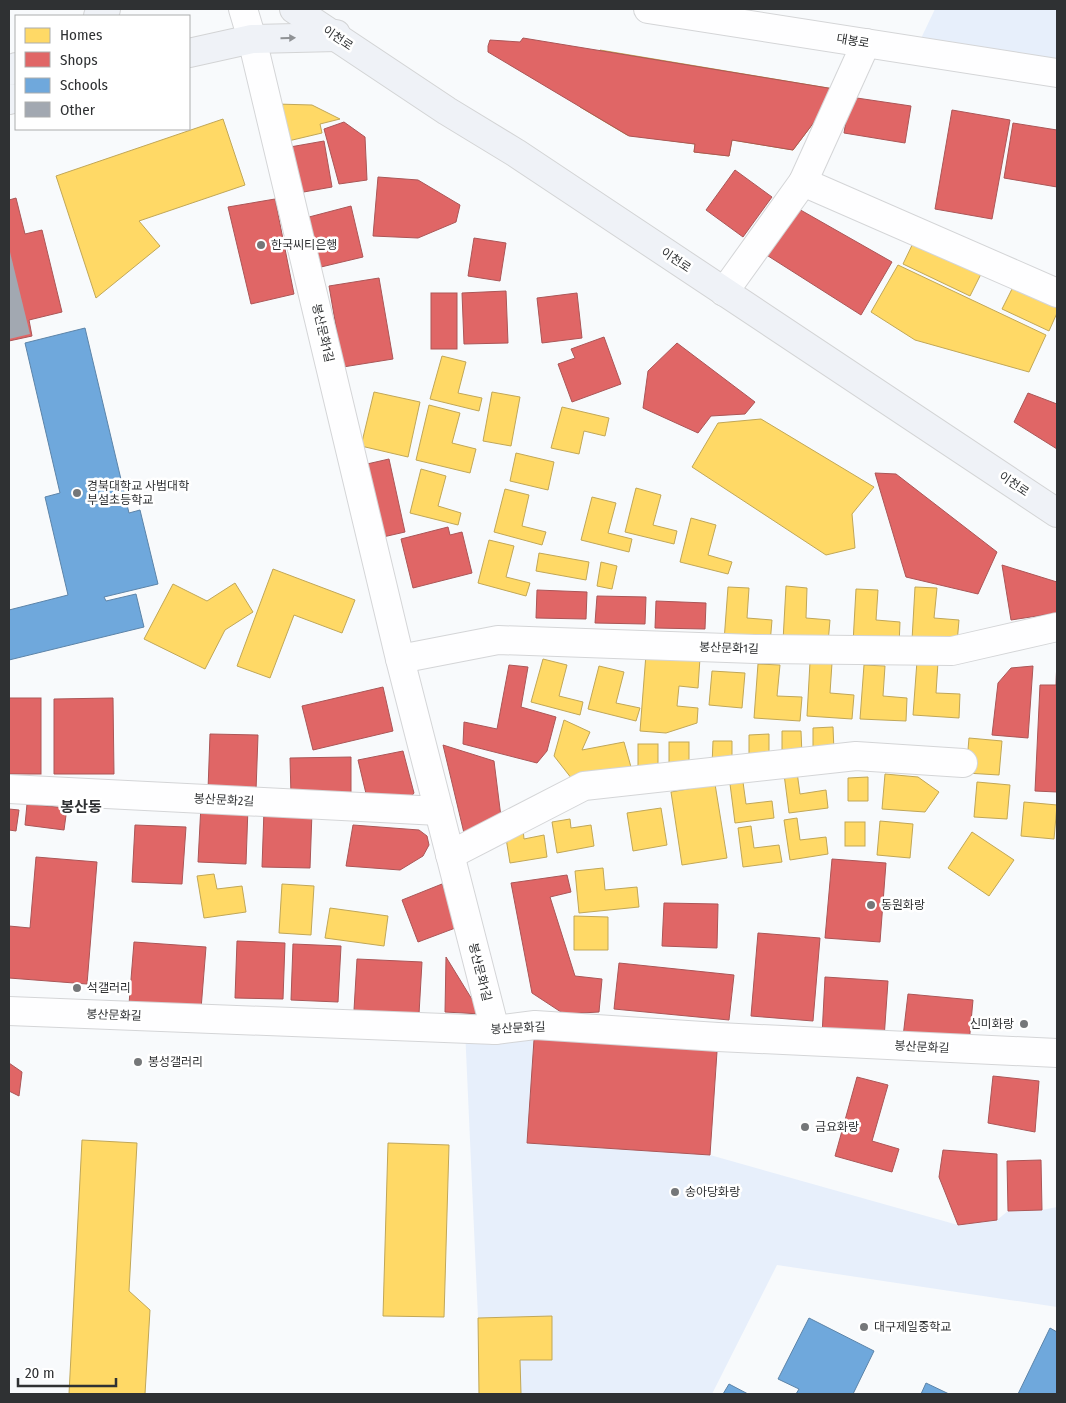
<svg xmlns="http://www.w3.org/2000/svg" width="1066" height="1403" viewBox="0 0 1066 1403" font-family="'Fira Sans Condensed','Noto Sans KR',sans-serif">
<rect width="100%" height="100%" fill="#f8fafc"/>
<!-- green -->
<g fill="#e7effb">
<polygon points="935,9 1057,9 1057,73 915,51"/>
<polygon points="535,1025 527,1143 710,1155 958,1225 997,1220 1008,1211 1042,1210 1057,1207 1057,1307 777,1265 712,1394 521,1394 520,1360 552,1359 552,1317 478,1318 465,1029"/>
</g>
<!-- homes -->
<g fill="#ffd966" stroke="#c1a757">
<polygon points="600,50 834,89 833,97 793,150 732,140 729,156 694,152 695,144 627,135 580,107 593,86"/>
<polygon points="276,104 312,105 340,119 320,124 322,133 284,142"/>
<polygon points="223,119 245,185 139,221 160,246 96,298 56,176"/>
<polygon points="915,239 982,272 970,296 903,264"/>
<polygon points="898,265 1046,335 1029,372 915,340 871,312"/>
<polygon points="1016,281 1057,301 1057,313 1049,331 1002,309"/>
<polygon points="442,356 466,362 458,393 482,398 479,411 430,399"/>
<polygon points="374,392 420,402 408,457 361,446"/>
<polygon points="492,392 520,397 511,446 483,441"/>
<polygon points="429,405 460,413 452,443 476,449 470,473 416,460"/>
<polygon points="562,407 609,418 605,436 584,431 579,454 551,448"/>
<polygon points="761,419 874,487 852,514 855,548 826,555 692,467 718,423"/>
<polygon points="516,453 554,462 548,490 510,481"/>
<polygon points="421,469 446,476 438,506 461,513 458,525 410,513"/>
<polygon points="636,488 661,495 653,525 677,531 674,544 625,532"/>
<polygon points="505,489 529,495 522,526 546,532 542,545 494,532"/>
<polygon points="592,497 616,503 608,533 632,539 629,552 581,540"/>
<polygon points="691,518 716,525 708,555 732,562 728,574 680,562"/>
<polygon points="489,540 514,546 506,577 530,583 526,596 478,583"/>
<polygon points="539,553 589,562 586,580 536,571"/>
<polygon points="601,562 617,566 612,589 597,586"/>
<polygon points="273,569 355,600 342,633 294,615 270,678 237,666"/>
<polygon points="235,583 253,612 225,630 205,669 144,639 173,584 207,601"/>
<polygon points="786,586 807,588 806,618 830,620 828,643 783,641"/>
<polygon points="728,587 749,588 747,618 772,620 770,644 724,641"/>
<polygon points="915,587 937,588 934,618 959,620 957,643 912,640"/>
<polygon points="856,589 878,590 876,620 900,622 899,646 853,643"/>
<polygon points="646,654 700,658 698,688 679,686 677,706 698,708 697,723 666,733 640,731"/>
<polygon points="543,659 567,665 559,696 583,702 580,715 531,702"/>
<polygon points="917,661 938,662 936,693 960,694 959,718 913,715"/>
<polygon points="810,662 832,663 830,693 854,695 852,719 807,716"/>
<polygon points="758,664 780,665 777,696 802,697 800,721 754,718"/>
<polygon points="864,665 885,666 883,696 907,698 906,721 860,719"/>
<polygon points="599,666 624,672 616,703 640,708 636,721 588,709"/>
<polygon points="712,671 745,673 742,708 709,705"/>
<polygon points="564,720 590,732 582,750 624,742 631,767 572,779 554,756"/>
<polygon points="833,727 834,751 813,751 813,728"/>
<polygon points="782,731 801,731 802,755 782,755"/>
<polygon points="769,734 769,759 749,759 749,735"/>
<polygon points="969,738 1002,741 999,775 966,773"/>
<polygon points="713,741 732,741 732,765 712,765"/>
<rect x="669" y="742" width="20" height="24"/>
<rect x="638" y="744" width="20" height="24"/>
<polygon points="797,772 800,794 826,790 828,808 789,813 784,774"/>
<polygon points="885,774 918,777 939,792 925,812 882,809"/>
<polygon points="868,777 868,801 848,801 848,778"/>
<polygon points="743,782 746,804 772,801 774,818 735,823 730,784"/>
<polygon points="977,782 1010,785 1007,819 974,817"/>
<polygon points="715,784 727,858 682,865 671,792"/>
<polygon points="1024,802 1057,805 1054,839 1021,836"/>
<polygon points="661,808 667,845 633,851 627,813"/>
<polygon points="797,818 800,840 826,837 828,854 790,860 784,820"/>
<polygon points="570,819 571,828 591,825 594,846 557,853 552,822"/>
<polygon points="880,821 913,824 910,858 877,855"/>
<rect x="845" y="822" width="20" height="24"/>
<polygon points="751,826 754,848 779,845 782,862 743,867 738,828"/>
<polygon points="523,829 524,839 544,835 547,857 510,863 505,832"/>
<polygon points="972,832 1014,860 989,896 948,868"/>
<polygon points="603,868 605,890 637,887 639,907 579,913 575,871"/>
<polygon points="214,874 217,889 242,886 246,912 204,918 197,876"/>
<polygon points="282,884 314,886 311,935 279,933"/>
<polygon points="330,908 388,916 384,946 325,938"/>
<polygon points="574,916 608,917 608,950 574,950"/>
<polygon points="82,1140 137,1143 129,1291 150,1310 145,1394 69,1394"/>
<polygon points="388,1143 449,1145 444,1317 383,1316"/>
<polygon points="552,1316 552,1360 520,1360 521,1394 479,1394 478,1318"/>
</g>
<!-- shops -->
<g fill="#e06666" stroke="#ab5657">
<polygon points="523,38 834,89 833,97 793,150 732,140 729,156 694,152 695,144 629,136 488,52 488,46 490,40 520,42"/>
<polygon points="850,97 911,106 905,143 844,133"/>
<polygon points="952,110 1010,120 992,219 935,209"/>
<polygon points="344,122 365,137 367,180 339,184 324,129"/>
<polygon points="1013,123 1057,130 1057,187 1004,178"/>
<polygon points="324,141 332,187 298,193 290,147"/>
<polygon points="735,170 772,197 743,237 706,210"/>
<polygon points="378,177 418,180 460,205 456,222 418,238 373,236"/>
<polygon points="16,198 25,234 42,230 62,312 29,320 32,336 9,341 9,200"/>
<polygon points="275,199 294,294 251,304 228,207"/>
<polygon points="351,206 363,257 321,267 309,217"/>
<polygon points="797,208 892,262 861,315 765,254"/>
<polygon points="474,238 506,243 500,281 468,276"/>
<polygon points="379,278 393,359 343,367 329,286"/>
<polygon points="506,291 508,343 464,344 462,293"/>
<rect x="431" y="293" width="26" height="56"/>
<polygon points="577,293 582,338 542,343 537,298"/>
<polygon points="604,337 621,384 572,402 558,364 575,358 571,349"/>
<polygon points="677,343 755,402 745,414 711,416 698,433 643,408 648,371"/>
<polygon points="1028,393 1057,404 1057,449 1014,422"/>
<polygon points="389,459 405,532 383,537 367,464"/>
<polygon points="875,473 896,474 997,552 978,594 906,577"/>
<polygon points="448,527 450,535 462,532 472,573 413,588 401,539"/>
<polygon points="1002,565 1057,582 1057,613 1011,620"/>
<polygon points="537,590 587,592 586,619 536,618"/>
<polygon points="597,596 646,597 645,624 595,623"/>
<polygon points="656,601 706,603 705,629 655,628"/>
<polygon points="1057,658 1057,792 1035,791 1040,685 1056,685"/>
<polygon points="509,665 528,667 521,707 556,717 547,751 537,763 463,744 464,722 497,729"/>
<polygon points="1033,666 1028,738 992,735 998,683 1011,668"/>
<polygon points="383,687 393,731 313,750 302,706"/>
<rect x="9" y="698" width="32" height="76"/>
<polygon points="113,698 114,774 54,774 54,699"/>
<polygon points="210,734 258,735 256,791 208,790"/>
<polygon points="443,745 494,761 501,817 464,833"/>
<polygon points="403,751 414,793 406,803 368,802 358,760"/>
<polygon points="351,757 351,795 291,796 290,758"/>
<polygon points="27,804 67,808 64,830 25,825"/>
<polygon points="201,805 248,807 246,864 198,862"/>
<polygon points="9,809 19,810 16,831 9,830"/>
<polygon points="264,810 312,812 310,868 262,867"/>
<polygon points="135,825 186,827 182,884 132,882"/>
<polygon points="353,825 419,830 427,836 429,845 423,856 400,870 346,866"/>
<polygon points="36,857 97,862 87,984 9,978 9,926 30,928"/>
<polygon points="832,859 886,863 880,942 825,938"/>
<polygon points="567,875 571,892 550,897 575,976 602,979 599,1012 564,1014 532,993 511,883"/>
<polygon points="442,884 458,927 418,942 402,900"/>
<polygon points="664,903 718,904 717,948 662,946"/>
<polygon points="758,933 820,938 813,1021 751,1016"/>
<polygon points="237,941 285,943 283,999 235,998"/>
<polygon points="134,942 206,947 201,1009 129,1004"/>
<polygon points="293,944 341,946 338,1002 291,1000"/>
<polygon points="446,957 481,1014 445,1012"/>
<polygon points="357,959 422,962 419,1014 354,1010"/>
<polygon points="619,963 734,975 729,1020 614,1009"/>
<polygon points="825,977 888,981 884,1039 822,1036"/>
<polygon points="908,994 973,1000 969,1044 903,1037"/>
<polygon points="535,1025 718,1037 710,1155 527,1143"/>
<polygon points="9,1063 22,1072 19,1096 9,1091"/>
<polygon points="993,1076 1039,1081 1035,1132 988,1123"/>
<polygon points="857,1077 888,1085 872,1141 899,1149 892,1172 835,1156"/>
<polygon points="943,1150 997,1154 997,1220 958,1225 939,1177"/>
<polygon points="1041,1160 1042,1210 1008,1211 1007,1161"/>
</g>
<!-- schools -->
<g fill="#6fa8dc" stroke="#5c84a9">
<polygon points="85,328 129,513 140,510 158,584 104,597 106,601 136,594 144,627 9,660 9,610 68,595 45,497 60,493 25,343"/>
<polygon points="809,1318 874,1351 853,1394 796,1394 799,1389 778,1379"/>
<polygon points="1050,1328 1057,1332 1057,1394 1018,1394"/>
<polygon points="926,1383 949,1394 921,1394"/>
<polygon points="729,1384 748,1394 723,1394"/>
</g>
<!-- building -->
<polygon fill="#a2a8b1" points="9,248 30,334 9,339"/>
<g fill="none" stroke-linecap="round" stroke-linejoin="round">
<!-- minor casing -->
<g stroke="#d4d5d7" stroke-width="30">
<g id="minor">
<polyline points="243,9 252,39 400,659 495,1030"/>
<polyline points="648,9 1057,73"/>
<polyline points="803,182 866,43"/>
<polyline points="724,292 803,182 1057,293"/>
<polyline points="400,659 498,640 755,649 952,651 1057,627"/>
<polyline points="9,789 439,811"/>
<polyline points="450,855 584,786 856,756 963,763"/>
<polyline points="9,1011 495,1030 535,1025 718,1037 1057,1053"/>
</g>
</g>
<!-- major casing -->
<g stroke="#d3d4d5" stroke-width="30">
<g id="major">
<polyline points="294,9 447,111 516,153 1057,513"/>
<polyline points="98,16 106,9"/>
<polyline points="189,53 252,39 337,37 336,34"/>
<polyline points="9,71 16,67"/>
<polyline points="9,100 16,98"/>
</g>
</g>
<!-- minor -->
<use href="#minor" stroke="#fefeff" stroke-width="28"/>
<!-- major -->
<use href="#major" stroke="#eff2f7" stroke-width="28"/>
</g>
<!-- one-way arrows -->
<defs><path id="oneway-solid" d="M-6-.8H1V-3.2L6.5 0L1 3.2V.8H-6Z" transform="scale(1.25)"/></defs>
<use fill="#8f9295" href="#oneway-solid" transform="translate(288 38) rotate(-1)"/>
<!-- markers -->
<g fill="#757779" stroke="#fff" stroke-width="2">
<circle cx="261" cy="245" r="5"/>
<circle cx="77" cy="493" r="5"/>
<circle cx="871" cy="905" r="5"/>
<circle cx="77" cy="988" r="5"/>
<circle cx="1024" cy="1024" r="5"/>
<circle cx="138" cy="1062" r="5"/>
<circle cx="805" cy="1127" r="5"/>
<circle cx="675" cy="1192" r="5"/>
<circle cx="864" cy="1327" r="5"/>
</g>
<g text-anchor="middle" stroke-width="5" stroke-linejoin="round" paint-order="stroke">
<!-- street labels -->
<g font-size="12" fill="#2f3133" stroke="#fff">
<text transform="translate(338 38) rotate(34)" y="4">이천로</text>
<text transform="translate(853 41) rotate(9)" y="4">대봉로</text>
<text transform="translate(676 260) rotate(34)" y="4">이천로</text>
<text transform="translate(323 333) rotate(77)" y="4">봉산문화1길</text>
<text transform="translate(1014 484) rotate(34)" y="4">이천로</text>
<text transform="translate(729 648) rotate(2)" y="4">봉산문화1길</text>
<text transform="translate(224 800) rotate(3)" y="4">봉산문화2길</text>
<text transform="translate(480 972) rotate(76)" y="4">봉산문화1길</text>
<text transform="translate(114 1015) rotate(2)" y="4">봉산문화길</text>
<text transform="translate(518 1028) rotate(-3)" y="4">봉산문화길</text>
<text transform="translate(922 1047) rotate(3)" y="4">봉산문화길</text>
</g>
<!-- poi labels -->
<g font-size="12" fill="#2f3133" stroke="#fff" text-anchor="start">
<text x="271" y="249">한국씨티은행</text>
<text x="87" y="490">경북대학교 사범대학<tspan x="87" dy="14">부설초등학교</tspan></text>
<text x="881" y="909">동원화랑</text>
<text x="87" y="992">석갤러리</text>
<text x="1014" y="1028" text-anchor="end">신미화랑</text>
<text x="148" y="1066">봉성갤러리</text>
<text x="815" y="1131">금요화랑</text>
<text x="685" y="1196">송아당화랑</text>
<text x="874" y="1331">대구제일중학교</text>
</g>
<!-- quarter labels -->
<g font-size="15" font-weight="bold" fill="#2f3133" stroke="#fff">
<text x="81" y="812">봉산동</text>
</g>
</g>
<!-- border -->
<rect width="1066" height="1403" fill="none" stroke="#2f3133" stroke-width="20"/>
<!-- legend -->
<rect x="15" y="15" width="175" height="115" fill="#ffffff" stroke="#acadad"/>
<rect x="25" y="28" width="25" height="15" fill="#ffd966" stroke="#acadad"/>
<text x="60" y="40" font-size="15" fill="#2f3133">Homes</text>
<rect x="25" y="52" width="25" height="15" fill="#e06666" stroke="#acadad"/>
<text x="60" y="65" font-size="15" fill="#2f3133">Shops</text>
<rect x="25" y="78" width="25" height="15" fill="#6fa8dc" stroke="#acadad"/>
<text x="60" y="90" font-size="15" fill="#2f3133">Schools</text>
<rect x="25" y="102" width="25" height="15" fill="#a2a8b1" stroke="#acadad"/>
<text x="60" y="115" font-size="15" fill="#2f3133">Other</text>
<!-- scale -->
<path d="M18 1378v8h98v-8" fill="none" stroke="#2f3133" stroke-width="2.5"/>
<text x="25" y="1378" font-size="15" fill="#2f3133" stroke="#ffffff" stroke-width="4" paint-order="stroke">20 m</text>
</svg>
